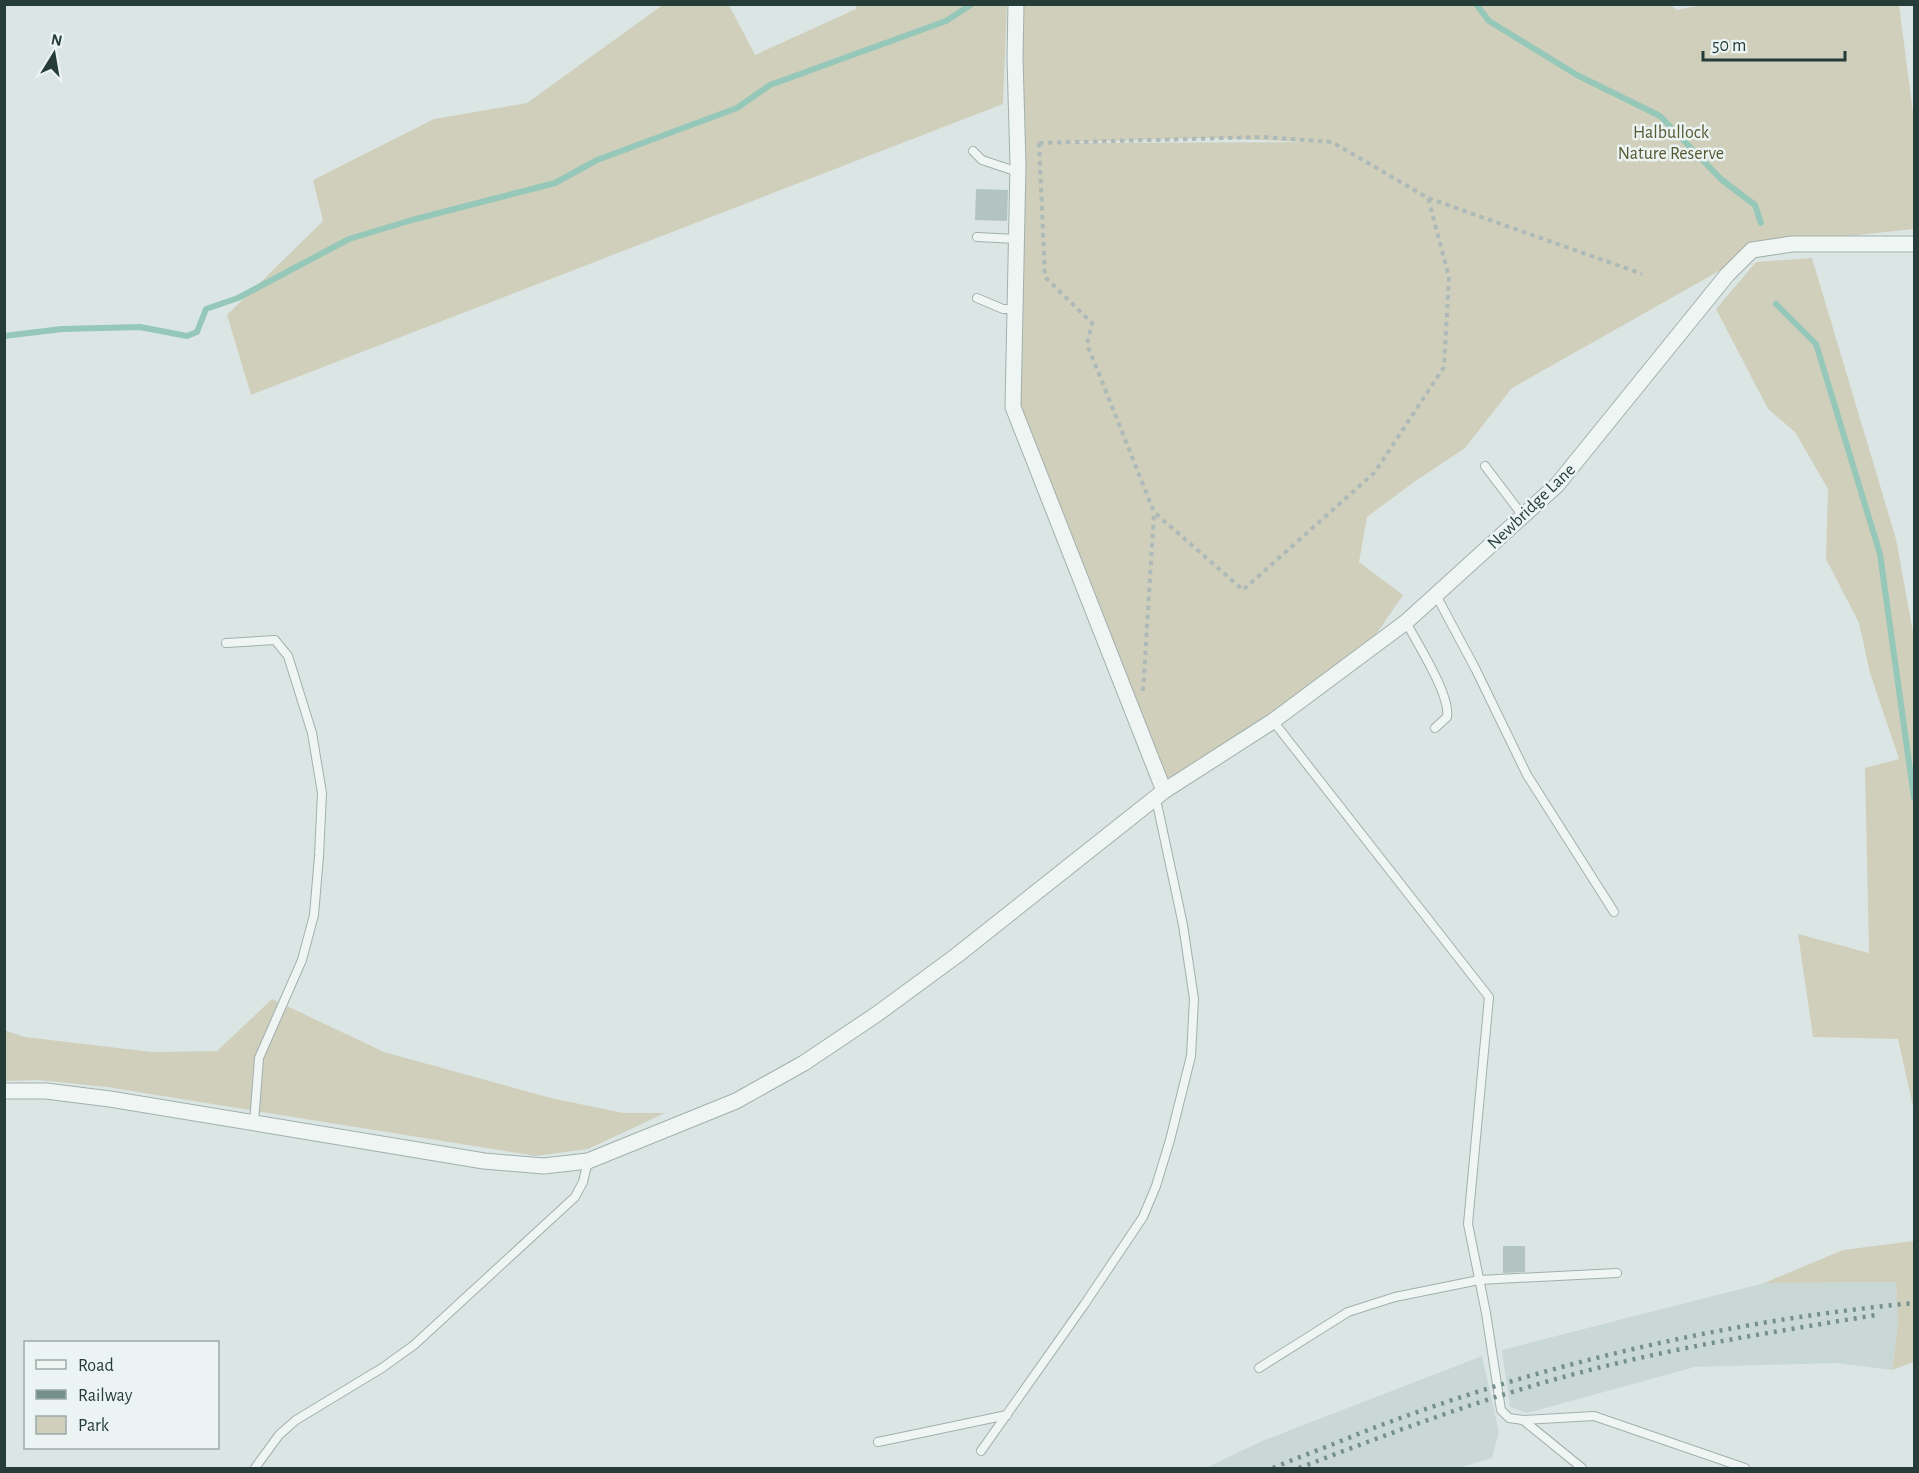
<svg xmlns="http://www.w3.org/2000/svg" width="1919" height="1473" viewBox="0 0 1919 1473" font-family="'Alegreya Sans',sans-serif">
<rect width="100%" height="100%" fill="#dbe6e4"/>
<!-- built -->
<g fill="#c9d8d4">
<polygon points="1896,1282 1898,1325 1892,1370 1836,1363 1695,1367 1527,1413 1510,1407 1502,1350 1764,1283"/>
<polygon points="1482,1356 1499,1432 1492,1458 1459,1468 1206,1468 1262,1441"/>
</g>
<!-- green -->
<g fill="#d0cfbc" fill-rule="evenodd">
<polygon points="664,4 729,5 755,55 856,9 856,5 1007,5 1003,104 251,395 227,315 323,221 313,180 434,119 527,103"/>
<path d="M1669,4L1677,10L1706,4L1899,5L1914,120V229L1765,245L1512,388L1465,448L1414,482L1367,517L1359,562L1403,595L1362,655L1164,791L1013,407L1015,5ZM1207,138L1308,142L1071,143L1072,142Z"/>
<polygon points="1812,258 1896,539 1914,638 1914,1111 1898,1039 1813,1037 1798,934 1869,953 1865,768 1899,759 1870,673 1859,623 1826,559 1828,489 1795,432 1768,409 1716,309 1756,262"/>
<polygon points="272,999 384,1052 551,1098 623,1113 665,1113 588,1149 536,1156 107,1087 38,1080 5,1081 4,1030 25,1037 152,1052 217,1051"/>
<polygon points="1914,1241 1914,1362 1892,1370 1898,1325 1896,1282 1764,1283 1843,1250"/>
</g>
<g fill="none" stroke-linecap="round" stroke-linejoin="round">
<!-- stream -->
<g stroke="#95c8b8" stroke-width="6">
<polyline points="1476,4 1489,21 1577,75 1660,116 1722,180 1755,205 1761,223"/>
<polyline points="1776,304 1816,344 1880,554 1914,798"/>
<polyline points="4,336 62,329 140,327 187,336 197,332 206,309 238,298 349,239 412,220 555,183 597,160 737,108 770,85 946,21 972,4"/>
</g>
</g>
<!-- building -->
<g fill="#b3c3c0">
<polygon points="976,189 1008,190 1007,221 975,220"/>
<polygon points="1503,1246 1525,1246 1525,1272 1503,1273"/>
</g>
<g fill="none" stroke-linecap="round" stroke-linejoin="round">
<!-- lane casing -->
<g stroke="#a1b0ad" stroke-width="10">
<g id="lane">
<polyline points="973,151 982,160 1018,172"/>
<polyline points="977,237 1016,239"/>
<polyline points="977,298 1003,309 1015,309"/>
<polyline points="1485,466 1523,516"/>
<polyline points="1436,595 1476,670 1527,775 1614,912"/>
<path d="M1406,622C1417,643 1451,696 1447,717L1435,728"/>
<polyline points="226,643 275,640 288,656 312,733 322,793 319,856 314,915 302,960 259,1058 254,1123"/>
<polyline points="1273,721 1489,997 1468,1224 1486,1313 1501,1410 1509,1418 1523,1420 1594,1416 1745,1468"/>
<polyline points="1259,1368 1348,1312 1395,1297 1479,1280 1617,1273"/>
<polyline points="1523,1420 1582,1468"/>
<polyline points="878,1442 1007,1415"/>
<polyline points="981,1451 1084,1305 1143,1217 1156,1186 1170,1140 1191,1056 1194,999 1183,925 1156,799"/>
<polyline points="255,1468 279,1435 296,1420 382,1368 414,1345 575,1197 583,1182 588,1161"/>
</g>
</g>
<!-- street casing -->
<g stroke="#a1b0ad" stroke-width="17">
<g id="street">
<polyline points="1016,4 1015,58 1018,165 1013,407 1164,791"/>
<polyline points="4,1091 46,1091 110,1099 484,1161 544,1166 588,1161 736,1101 804,1063 877,1014 956,956 1164,791 1273,721 1406,622 1557,485 1727,275 1752,250 1792,244 1914,244"/>
</g>
</g>
<!-- path -->
<g stroke="#aebab7" stroke-width="4" stroke-dasharray="4.5 4.5" stroke-linecap="butt">
<polyline points="1039,143 1045,277 1092,323 1087,344 1154,512 1243,590 1375,472 1444,367 1449,277 1428,198"/>
<polyline points="1039,143 1264,137 1332,142 1428,198 1642,274"/>
<polyline points="1143,691 1154,513"/>
</g>
<!-- lane -->
<use href="#lane" stroke="#eef5f3" stroke-width="8"/>
<!-- street -->
<use href="#street" stroke="#eef5f3" stroke-width="15"/>
<!-- rail -->
<g stroke="#75908a" stroke-width="4.5" stroke-dasharray="3 6" stroke-linecap="butt">
<path d="M1273,1468C1301,1456 1330,1446 1358,1434C1535,1365 1725,1321 1914,1303"/>
<path d="M1299,1468C1393,1432 1488,1396 1586,1371C1681,1346 1779,1331 1876,1315"/>
</g>
</g>
<g text-anchor="middle" stroke-width="5" stroke-linejoin="round" paint-order="stroke">
<!-- park labels -->
<g font-size="18" fill="#585832" stroke="#ebf4f2">
<text x="1671" y="138">Halbullock<tspan x="1671" dy="21">Nature Reserve</tspan></text>
</g>
<!-- street labels -->
<g font-size="18" fill="#253c38" stroke="#ebf4f2">
<text transform="translate(1531 506) rotate(-44)" y="6">Newbridge Lane</text>
</g>
</g>
<!-- border -->
<rect width="1919" height="1473" fill="none" stroke="#253c38" stroke-width="12"/>
<!-- legend -->
<rect x="24" y="1341" width="195" height="108" fill="#ebf4f2" stroke="#9caaa8" stroke-width="1.5"/>
<rect x="36" y="1360" width="30" height="9" fill="#eef5f3" stroke="#9caaa8" stroke-width="1.5"/>
<text x="78" y="1371" font-size="18" fill="#253c38">Road</text>
<rect x="36" y="1390" width="30" height="9" fill="#75908a" stroke="#9caaa8" stroke-width="1.5"/>
<text x="78" y="1401" font-size="18" fill="#253c38">Railway</text>
<rect x="36" y="1416" width="30" height="18" fill="#d0cfbc" stroke="#9caaa8" stroke-width="1.5"/>
<text x="78" y="1431" font-size="18" fill="#253c38">Park</text>
<!-- north arrow -->
<g transform="translate(54 54) rotate(11)" stroke="#ebf4f2" stroke-width="4.5" paint-order="stroke">
<path d="M0-4.5L10 22L0 15L-10 22Z" fill="#253c38"/>
<text y="-9" font-size="16" font-weight="bold" text-anchor="middle" fill="#253c38">N</text>
</g>
<!-- scale -->
<path d="M1703 51v9h142v-9" fill="none" stroke="#253c38" stroke-width="3"/>
<text x="1712" y="51" font-size="18" fill="#253c38" stroke="#ebf4f2" stroke-width="4.5" paint-order="stroke">50 m</text>
</svg>
